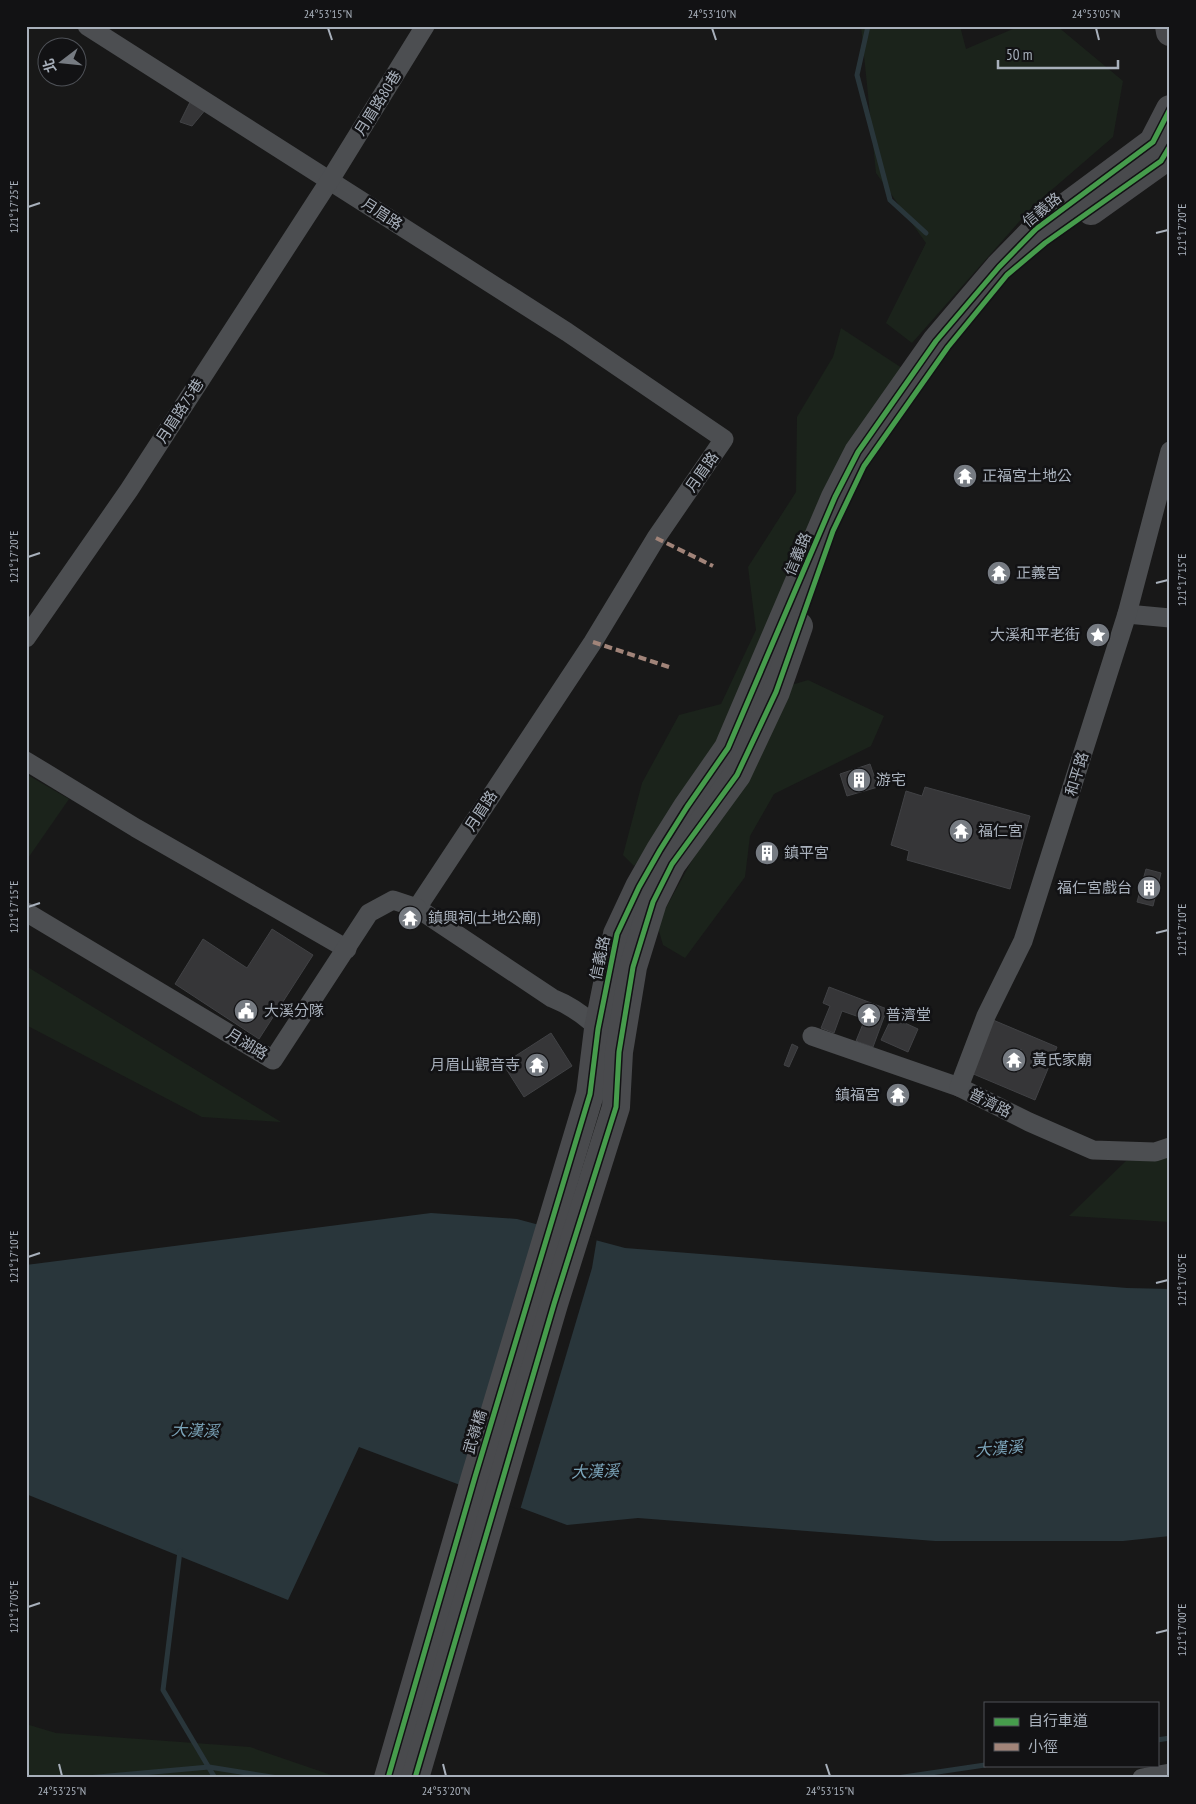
<svg xmlns="http://www.w3.org/2000/svg" width="1196" height="1804" viewBox="0 0 1196 1804" font-family="'PT Sans Narrow','Noto Sans TC',sans-serif">
<rect width="100%" height="100%" fill="#181818"/>
<!-- green -->
<g fill="#1b231b">
<polygon points="861,26 960,26 966,49 1020,26 1057,26 1123,81 1113,137 1033,206 912,343 886,323 926,243 876,173"/>
<polygon points="841,328 905,370 719,749 656,843 634,866 623,855 642,783 679,715 721,704 756,630 748,567 796,492 797,417 833,357"/>
<polygon points="808,680 884,716 871,746 774,794 750,836 745,877 685,958 663,945 657,924 788,686"/>
<polygon points="26,774 69,799 26,861"/>
<polygon points="26,966 281,1122 202,1117 26,1025"/>
<polygon points="1170,1156 1170,1222 1069,1216 1126,1161"/>
<polygon points="26,1724 56,1733 250,1747 340,1778 26,1778"/>
</g>
<!-- water -->
<polygon fill="#29363b" points="431,1213 517,1219 625,1248 1127,1288 1170,1289 1170,1536 1123,1541 935,1541 638,1518 567,1525 359,1447 288,1600 26,1494 26,1265"/>
<!-- pier -->
<polygon fill="#181818" points="543,1223 597,1238 592,1268 520,1510 465,1489"/>
<g fill="none" stroke-linecap="round" stroke-linejoin="round">
<!-- stream -->
<g stroke="#29363b" stroke-width="5">
<polyline points="868,26 857,75 890,200 926,233"/>
<polyline points="180,1551 163,1690 215,1778"/>
<polyline points="1157,1740 1170,1738"/>
<polyline points="87,1778 209,1767 278,1778"/>
<polyline points="897,1778 985,1765"/>
</g>
</g>
<!-- building -->
<g fill="#363638" stroke="#414245">
<polygon points="191,100 206,109 192,126 180,122"/>
<polygon points="870,764 878,787 847,796 840,774"/>
<polygon points="925,787 1030,816 1010,889 907,860 909,851 891,845 906,791 922,796"/>
<polygon points="771,846 774,855 763,859 759,850"/>
<polygon points="1146,869 1161,873 1153,906 1137,902"/>
<polygon points="272,929 313,955 259,1039 175,984 203,939 247,968"/>
<polygon points="829,987 887,1009 873,1047 856,1041 865,1019 842,1011 834,1033 821,1028 830,1006 823,1003"/>
<polygon points="892,1017 918,1029 908,1052 881,1040"/>
<polygon points="993,1020 1057,1047 1035,1100 971,1073"/>
<polygon points="551,1033 572,1066 524,1097 503,1064"/>
<polygon points="792,1044 798,1047 789,1067 784,1065"/>
<polygon points="889,1088 907,1089 906,1102 888,1100"/>
</g>
<g fill="none" stroke-linecap="round" stroke-linejoin="round">
<!-- minor -->
<g stroke="#4c4e51" stroke-width="19">
<path d="M87,26L567,332L724,439L656,538L593,642L417,908L552,998C572,1006 591,1020 605,1036"/>
<polyline points="1127,614 1170,618"/>
<polyline points="26,638 129,490 330,180 425,26"/>
<polyline points="26,761 136,828 347,949"/>
<polyline points="26,912 273,1060 369,913 393,900 417,908"/>
<polyline points="812,1036 959,1087 1029,1122 1093,1150 1155,1152 1170,1147"/>
<polyline points="959,1087 986,1016 1023,941 1127,614 1170,451"/>
<polyline points="1142,1778 1170,1773"/>
</g>
<!-- primary -->
<g stroke="#494a4d" stroke-width="28">
<polyline points="1169,26 1170,32"/>
<polyline points="1091,211 1161,161 1170,146"/>
<polyline points="388,1778 475,1477 590,1094 598,1029 617,934 639,887 660,850 687,807 728,748 835,497 858,452 936,341 999,267 1036,229 1153,142 1170,109"/>
<polyline points="415,1778 554,1304 616,1107 619,1052 633,967 653,902 672,864 737,775 776,692 799,626"/>
</g>
<!-- quiet -->
<g stroke="#a18479" stroke-width="4" stroke-dasharray="8 4" stroke-linecap="butt">
<polyline points="656,538 713,566"/>
<polyline points="593,642 672,668"/>
</g>
<!-- cycleway casing -->
<g stroke="#121214" stroke-width="8">
<g id="cycleway">
<polyline points="388,1778 475,1477 590,1094 598,1029 617,934 639,887 660,850 687,807 728,748 835,497 858,452 936,341 999,267 1036,229 1153,142 1170,109"/>
<polyline points="415,1778 554,1304 616,1107 619,1052 633,967 653,902 672,864 737,775 776,692 833,531 864,466 948,347 1007,275 1045,243 1161,161 1170,146"/>
</g>
</g>
<!-- cycleway -->
<use href="#cycleway" stroke="#469c4c" stroke-width="5"/>
</g>
<!-- ticks -->
<path fill="none" stroke="#a8b0bb" stroke-width="2" d="M328,28L332,40M712,28L716,40M1096,28L1099,40M28,207L40,203M1156,233L1168,230M28,557L40,553M1156,583L1168,580M28,907L40,903M1156,933L1168,930M28,1257L40,1253M1156,1283L1168,1280M28,1607L40,1603M1156,1633L1168,1630M59,1764L62,1776M443,1764L446,1776M826,1764L830,1776"/>
<!-- icons -->
<defs>
<g id="temple-disc" transform="scale(1.25)"><circle r="9.5" fill="#767b82" stroke="#121214"/><path d="M0-6L5-2H3V0L6.5 2.5H4V6H1.5V3h-3V6H-4V2.5H-6.5L-3 0V-2H-5Z" fill="#fff"/></g>
<g id="sight-disc" transform="scale(1.25)"><circle r="9.5" fill="#767b82" stroke="#121214"/><path d="M0-6L1.8-2.2L6-1.7L2.9 1.2L3.7 5.4L0 3.3L-3.7 5.4L-2.9 1.2L-6-1.7L-1.8-2.2Z" fill="#fff"/></g>
<g id="building-disc" transform="scale(1.25)"><circle r="9.5" fill="#767b82" stroke="#121214"/><path d="M-4-6H4V6H1V3H-1V6H-4ZM-2.5-4.3h1.7v1.8h-1.7ZM.8-4.3h1.7v1.8H.8ZM-2.5-1h1.7V.8h-1.7ZM.8-1h1.7V.8H.8Z" fill="#fff"/></g>
<g id="civic-disc" transform="scale(1.25)"><circle r="9.5" fill="#767b82" stroke="#121214"/><path d="M-.6-6.5H3V-4.5H.6V-3L4-1V1h2V6H-6V1h2V-1L-.6-3ZM-1.2 2.5V6h2.4V2.5Z" fill="#fff"/></g>
</defs>
<g fill-rule="evenodd">
<use href="#temple-disc" x="965" y="476"/>
<use href="#temple-disc" x="999" y="573"/>
<use href="#sight-disc" x="1098" y="635"/>
<use href="#building-disc" x="859" y="780"/>
<use href="#temple-disc" x="961" y="831"/>
<use href="#building-disc" x="767" y="853"/>
<use href="#building-disc" x="1149" y="888"/>
<use href="#temple-disc" x="410" y="918"/>
<use href="#civic-disc" x="246" y="1011"/>
<use href="#temple-disc" x="869" y="1015"/>
<use href="#temple-disc" x="1014" y="1060"/>
<use href="#temple-disc" x="537" y="1065"/>
<use href="#temple-disc" x="898" y="1095"/>
</g>
<g text-anchor="middle" stroke-width="5" stroke-linejoin="round" paint-order="stroke">
<!-- street labels -->
<g font-size="15" fill="#a8b0bb" stroke="#121214">
<text transform="translate(378 103) rotate(-58)" y="5">月眉路80巷</text>
<text transform="translate(1042 210) rotate(-39)" y="5">信義路</text>
<text transform="translate(382 214) rotate(33)" y="5">月眉路</text>
<text transform="translate(180 411) rotate(-57)" y="5">月眉路75巷</text>
<text transform="translate(702 472) rotate(-55)" y="5">月眉路</text>
<text transform="translate(798 554) rotate(-67)" y="5">信義路</text>
<text transform="translate(1077 774) rotate(-73)" y="5">和平路</text>
<text transform="translate(481 811) rotate(-57)" y="5">月眉路</text>
<text transform="translate(600 958) rotate(-78)" y="5">信義路</text>
<text transform="translate(247 1044) rotate(31)" y="5">月湖路</text>
<text transform="translate(990 1103) rotate(27)" y="5">普濟路</text>
<text transform="translate(475 1432) rotate(-73)" y="5">武嶺橋</text>
</g>
<!-- poi labels -->
<g font-size="15" fill="#a8b0bb" stroke="#121214" text-anchor="start">
<text x="982" y="481">正福宮土地公</text>
<text x="1016" y="578">正義宮</text>
<text x="1080" y="640" text-anchor="end">大溪和平老街</text>
<text x="876" y="785">游宅</text>
<text x="978" y="836">福仁宮</text>
<text x="784" y="858">鎮平宮</text>
<text x="1132" y="893" text-anchor="end">福仁宮戲台</text>
<text x="428" y="923">鎮興祠(土地公廟)</text>
<text x="264" y="1016">大溪分隊</text>
<text x="886" y="1020">普濟堂</text>
<text x="1032" y="1065">黃氏家廟</text>
<text x="520" y="1070" text-anchor="end">月眉山觀音寺</text>
<text x="880" y="1100" text-anchor="end">鎮福宮</text>
</g>
<!-- water labels -->
<g font-size="16" font-style="italic" fill="#7ba4b9" stroke="#121214">
<text transform="translate(195 1430) rotate(2)" y="6">大漢溪</text>
<text transform="translate(999 1448) rotate(-5)" y="6">大漢溪</text>
<text transform="translate(595 1471) rotate(-2)" y="6">大漢溪</text>
</g>
</g>
<!-- border -->
<rect width="1196" height="1804" fill="none" stroke="#121214" stroke-width="55"/>
<!-- legend -->
<rect x="984" y="1702" width="175" height="65" fill="#121214" stroke="#4e5157"/>
<rect x="994" y="1718" width="25" height="8" fill="#469c4c" stroke="#4e5157"/>
<text x="1028" y="1726" font-size="15" fill="#a8b0bb">自行車道</text>
<rect x="994" y="1743" width="25" height="8" fill="#a18479" stroke="#4e5157"/>
<text x="1028" y="1752" font-size="15" fill="#a8b0bb">小徑</text>
<!-- north arrow -->
<g transform="translate(62 62) rotate(254)"><circle r="24" fill="#121214" stroke="#4e5157"/>
<path d="M0-4L9 19L0 12L-9 19Z" fill="#767b82"/>
<text y="-8" font-size="14" font-weight="bold" text-anchor="middle" fill="#a8b0bb">北</text>
</g>
<!-- scale -->
<path d="M998 60v8h120v-8" fill="none" stroke="#a8b0bb" stroke-width="2.5"/>
<text x="1006" y="60" font-size="15" fill="#a8b0bb" stroke="#121214" stroke-width="4" paint-order="stroke">50 m</text>
<rect x="28" y="28" width="1140" height="1748" fill="none" stroke="#a8b0bb" stroke-width="2"/>
<g font-size="12" text-anchor="middle" fill="#a8b0bb">
<text x="328" y="18">24°53'15"N</text>
<text x="712" y="18">24°53'10"N</text>
<text x="1096" y="18">24°53'05"N</text>
<text transform="translate(14 207) rotate(-90)" y="4">121°17'25"E</text>
<text transform="translate(1182 230) rotate(-90)" y="4">121°17'20"E</text>
<text transform="translate(14 557) rotate(-90)" y="4">121°17'20"E</text>
<text transform="translate(1182 580) rotate(-90)" y="4">121°17'15"E</text>
<text transform="translate(14 907) rotate(-90)" y="4">121°17'15"E</text>
<text transform="translate(1182 930) rotate(-90)" y="4">121°17'10"E</text>
<text transform="translate(14 1257) rotate(-90)" y="4">121°17'10"E</text>
<text transform="translate(1182 1280) rotate(-90)" y="4">121°17'05"E</text>
<text transform="translate(14 1607) rotate(-90)" y="4">121°17'05"E</text>
<text transform="translate(1182 1630) rotate(-90)" y="4">121°17'00"E</text>
<text x="62" y="1795">24°53'25"N</text>
<text x="446" y="1795">24°53'20"N</text>
<text x="830" y="1795">24°53'15"N</text>
</g>
</svg>
